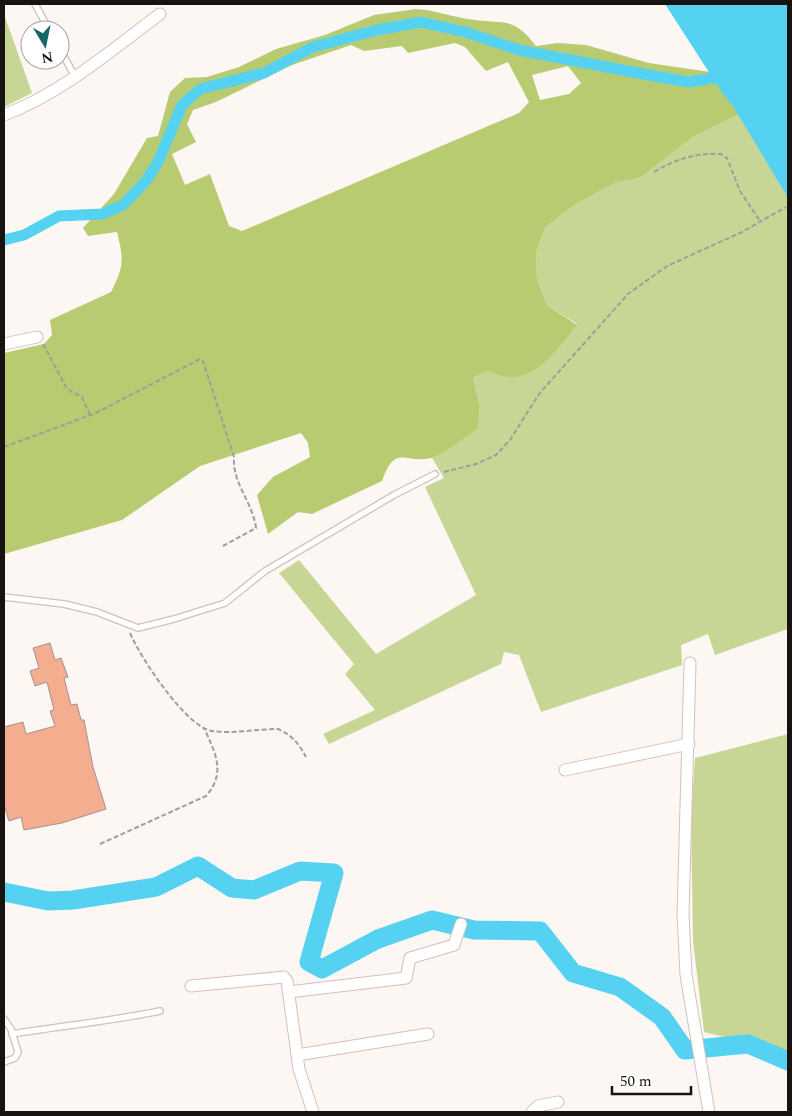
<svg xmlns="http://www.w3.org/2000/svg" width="792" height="1116" viewBox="0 0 792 1116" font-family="Spectral,serif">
<rect width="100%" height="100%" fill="#fdf7f4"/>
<!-- green -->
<g fill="#c7d694">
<polygon points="4,14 32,93 4,107"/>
<polygon points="739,114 788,198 788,629 715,655 708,634 681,645 682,665 541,712 519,655 504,652 501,664 329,744 323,734 375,710 345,674 354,664 279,573 299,560 376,654 476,595 425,487 444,478 432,458 478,428 480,406 473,378 487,371 511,377 577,324 547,305 537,279 536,253 545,228 574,205 616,181 641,177 693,137"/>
<polygon points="788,734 788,1053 704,1032 693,941 691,817 695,758"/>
</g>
<!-- forest -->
<path fill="#b9cb71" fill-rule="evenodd" d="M416,9C436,10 455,18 475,20C506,24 514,17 536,46L558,43L586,45L649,63L710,72L739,114L693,137L641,177L616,182L574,205L545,228L536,253L537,279L547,305L577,325C561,344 539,378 510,377C503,377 494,373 487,371L473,378L480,406L478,428C468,435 441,456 431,458C403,464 396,443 382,481L312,514L298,512L268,534L257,495L273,477L310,457L308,443L301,433L200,466L122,520L4,554V353L44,344L52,335L50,320L111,292C124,266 124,260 117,232L88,236L83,228L114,194L147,138L158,136L170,92L185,78L207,77L239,67L276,49L325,35L374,15ZM455,43L465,47L486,71L508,62L529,102L519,113L242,231L229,226L210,174L185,185L172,154L196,142L187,124L193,110L216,102L292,65L351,45L364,51L402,46L408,53ZM568,66L581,83L569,94L540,100L532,75Z"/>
<!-- water -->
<polygon fill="#55d2f1" points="665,4 788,4 788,198 733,106 723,94"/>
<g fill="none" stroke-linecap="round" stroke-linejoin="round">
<!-- canal -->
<polyline stroke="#55d2f1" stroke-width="11" points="4,240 24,235 59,216 102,214 123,205 146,181 158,162 182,105 200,89 264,73 313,47 377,30 421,22 465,32 519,50 654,76 689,82 726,76"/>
<!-- river -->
<polyline stroke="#55d2f1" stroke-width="19" points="4,892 48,901 73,900 156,887 198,866 232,888 254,890 300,871 334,873 309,962 322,969 378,939 432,920 474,930 540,931 573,973 620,987 662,1017 685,1050 748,1044 788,1061"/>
</g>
<!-- building -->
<polygon fill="#f4ad8f" stroke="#a1938d" points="50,643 55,660 61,658 68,677 64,678 71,705 77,704 81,720 84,720 93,767 106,809 62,823 24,830 21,817 9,821 4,805 4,727 23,722 26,734 55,726 50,711 54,710 47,682 35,686 30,671 39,668 33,648"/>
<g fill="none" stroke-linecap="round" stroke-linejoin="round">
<!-- lane casing -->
<g stroke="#d0c1bb" stroke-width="8">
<g id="lane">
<polyline points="35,4 49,30"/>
<polyline points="60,49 75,77"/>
<polyline points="4,597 64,604 97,612 138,628 174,619 225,603 265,571 394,495 435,474"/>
<polyline points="4,1019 11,1029 18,1052 15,1058 4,1062"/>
<path d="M12,1034C62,1026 111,1021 160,1011"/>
</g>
</g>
<!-- street casing -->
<g stroke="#d0c1bb" stroke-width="13">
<g id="street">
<path d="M4,115C62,93 110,51 160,14"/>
<polyline points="4,344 37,337"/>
<polyline points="690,663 683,914 686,975 709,1112"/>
<polyline points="565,770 689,744"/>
<polyline points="191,986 284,977 287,981 299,1069 313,1112"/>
<polyline points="289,992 406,978 410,958 454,945 461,924"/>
<polyline points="297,1055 428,1034"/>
<polyline points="532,1112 538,1106 558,1102"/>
</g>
</g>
<!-- path -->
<g stroke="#a39d9a" stroke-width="2" stroke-dasharray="5 2.5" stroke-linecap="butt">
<path d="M654,172C676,159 695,153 721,154L727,158L740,191L760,221"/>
<polyline points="43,344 67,389 82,397 90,415"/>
<path d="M4,447L96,413L200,359L203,361L234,457C232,483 253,503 256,528L223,546"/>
<polyline points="444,472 476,464 496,455 510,440 539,394 628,294 667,266 742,232 786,207"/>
<path d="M130,633C140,657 186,727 212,731C233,734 257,729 278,729C292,735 299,744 306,757"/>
<path d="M100,844L206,796C226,773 216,754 204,728"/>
</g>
<!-- lane -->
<use href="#lane" stroke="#fff" stroke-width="5.5"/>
<!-- street -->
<use href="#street" stroke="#fff" stroke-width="11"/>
</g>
<!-- border -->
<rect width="792" height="1116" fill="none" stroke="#181311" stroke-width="10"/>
<!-- north arrow -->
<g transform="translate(45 45) rotate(170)"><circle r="24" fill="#ffffff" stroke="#a3a1a0"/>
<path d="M0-4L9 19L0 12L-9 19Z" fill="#166568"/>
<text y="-8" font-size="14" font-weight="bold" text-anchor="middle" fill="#181311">N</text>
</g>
<!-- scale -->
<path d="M612 1086v8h79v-8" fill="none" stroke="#181311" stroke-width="2.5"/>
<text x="620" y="1086" font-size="15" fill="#181311" stroke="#ffffff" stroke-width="4" paint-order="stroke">50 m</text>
</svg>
